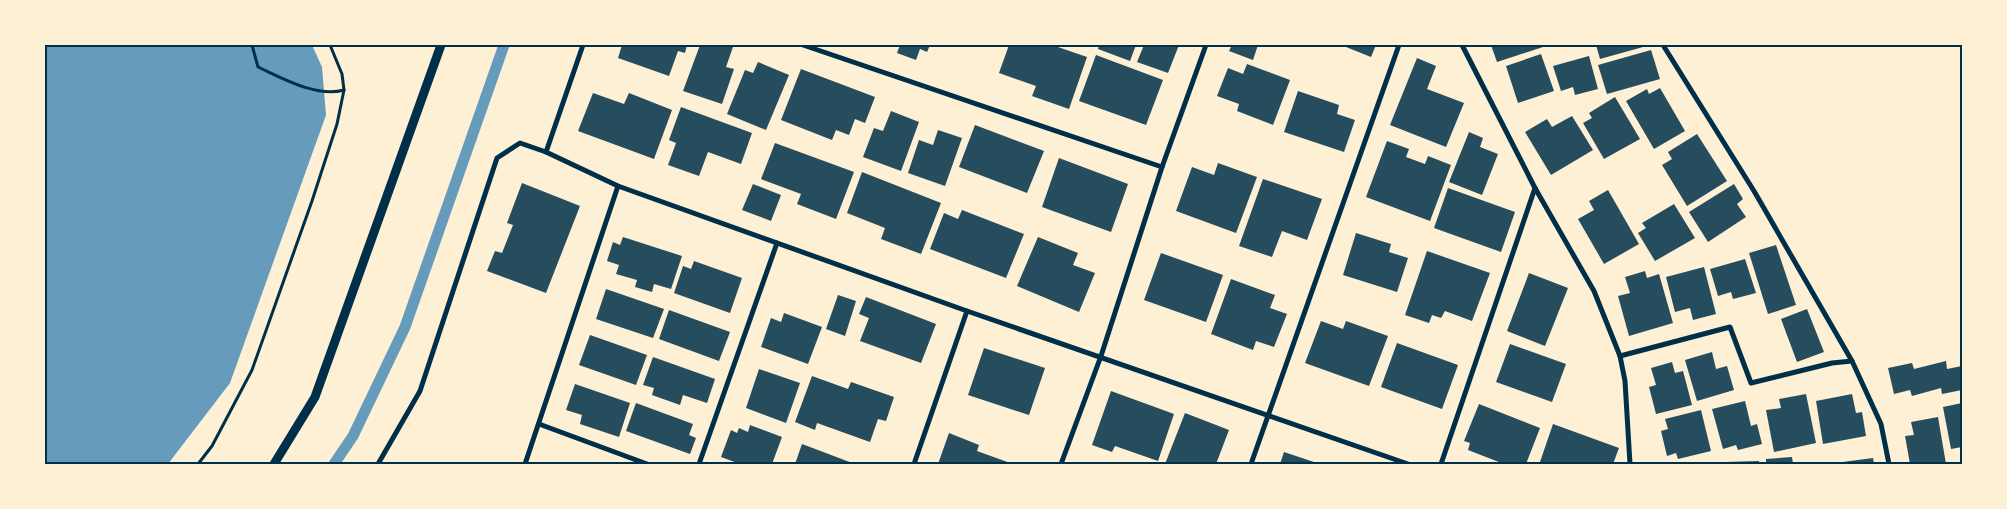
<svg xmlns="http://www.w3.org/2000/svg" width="2007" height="509" viewBox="0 0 2007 509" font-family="Signika,sans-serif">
<rect width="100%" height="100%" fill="#fdf0d5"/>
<!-- water -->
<polygon fill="#669bbc" points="45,45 312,45 322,67 326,115 230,383 168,464 45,464"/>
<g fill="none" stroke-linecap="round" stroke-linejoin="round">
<!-- stream -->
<polyline stroke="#669bbc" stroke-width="11" points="334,464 353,436 405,327 504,45"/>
</g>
<!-- building -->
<g fill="#264d5e">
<polygon points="622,45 687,45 685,53 678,51 669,76 618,58"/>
<polygon points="700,45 727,45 733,47 726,67 734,69 722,104 683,91"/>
<polygon points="900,45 930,45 927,52 920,49 916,60 897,53"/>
<polygon points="1009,45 1052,45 1087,57 1069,109 1032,96 1036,86 999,73"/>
<polygon points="1099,45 1136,45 1130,61 1098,49"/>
<polygon points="1144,45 1179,45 1168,73 1137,62"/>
<polygon points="1232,45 1258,45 1253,60 1229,51"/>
<polygon points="1341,45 1376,45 1371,57"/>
<polygon points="1491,45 1542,45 1543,47 1497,62"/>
<polygon points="1596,45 1642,45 1643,47 1600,59"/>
<polygon points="1651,50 1660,79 1607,94 1598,65"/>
<polygon points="1541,54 1554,91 1518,103 1506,66"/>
<polygon points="1096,55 1163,80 1146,125 1079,101"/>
<polygon points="1589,56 1598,89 1575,95 1573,87 1561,91 1553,66"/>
<polygon points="1417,58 1436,66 1427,89 1464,103 1446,147 1390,125"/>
<polygon points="758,62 789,75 766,130 727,114 745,70 753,73"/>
<polygon points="1247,64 1290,80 1273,125 1237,111 1239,104 1217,96 1228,68 1243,74"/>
<polygon points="801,69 875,97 865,123 855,119 849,135 836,130 832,140 781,120"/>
<polygon points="1660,88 1685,131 1654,149 1626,101 1647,89 1649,94"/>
<polygon points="1298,91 1339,105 1337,114 1355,120 1344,152 1284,132"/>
<polygon points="593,93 624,104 629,93 672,110 654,159 578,131"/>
<polygon points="1615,97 1640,139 1604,159 1583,123 1592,118 1589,113"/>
<polygon points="681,107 752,133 741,164 708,152 699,176 668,165 676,143 669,140"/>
<polygon points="891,111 919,122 901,171 863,157 874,128 883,131"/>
<polygon points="1572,116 1593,150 1551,175 1525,132 1547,119 1552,127"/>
<polygon points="975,125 1044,151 1027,193 959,167"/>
<polygon points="938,130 962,138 945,186 908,173 919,140 933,145"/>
<polygon points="1469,132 1483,138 1480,147 1498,154 1482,195 1449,182"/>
<polygon points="1697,134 1727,181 1687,206 1662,165 1672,159 1668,152"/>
<polygon points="1387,141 1409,149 1406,157 1425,164 1428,156 1451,165 1430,221 1366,197"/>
<polygon points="775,143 854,172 836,219 797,204 801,194 761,179"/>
<polygon points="1059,158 1128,184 1111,232 1042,207"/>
<polygon points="1218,163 1257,177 1236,233 1176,211 1192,167 1214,175"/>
<polygon points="862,172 941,203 921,254 881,239 885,228 847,213"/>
<polygon points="1263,179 1322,199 1307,240 1282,231 1272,257 1239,246"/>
<polygon points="522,183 580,206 546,293 487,271 495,251 502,253 513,225 507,223"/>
<polygon points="753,184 781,195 771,221 742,210"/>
<polygon points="1734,184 1743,199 1737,204 1746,217 1708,242 1689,212"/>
<polygon points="1448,188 1515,212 1501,252 1434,228"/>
<polygon points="1608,190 1639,244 1604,264 1578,219 1594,210 1589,201"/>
<polygon points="1674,204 1695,238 1655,261 1638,233 1646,228 1642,223"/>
<polygon points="962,210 1024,234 1006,278 930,249 944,213 958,219"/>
<polygon points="1356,233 1391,244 1389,252 1408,258 1397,292 1343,275"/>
<polygon points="623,237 682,256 671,289 654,284 652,292 635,287 637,280 616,274 619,265 607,261 613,242 620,245"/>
<polygon points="1038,237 1078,253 1073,265 1095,273 1079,312 1017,286"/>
<polygon points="1776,245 1796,305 1768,314 1749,253"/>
<polygon points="1427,251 1490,273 1472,321 1445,311 1441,318 1432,315 1429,323 1405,315"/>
<polygon points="1161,253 1223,275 1206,322 1144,300"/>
<polygon points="1745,259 1756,293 1733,299 1731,292 1718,296 1710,269"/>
<polygon points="694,261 742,278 730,313 674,293 683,266 691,269"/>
<polygon points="1704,267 1716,314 1693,320 1690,308 1675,312 1666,277"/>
<polygon points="1645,271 1647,278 1659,274 1673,323 1629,336 1618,296 1630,293 1625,277"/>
<polygon points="1529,273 1568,288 1545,346 1507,331"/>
<polygon points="1231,279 1275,295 1270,308 1287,314 1274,347 1256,341 1253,350 1211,334"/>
<polygon points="606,289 664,309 653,338 596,319"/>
<polygon points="838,295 856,301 845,336 826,329"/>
<polygon points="866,297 936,324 921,363 860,341 869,318 859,314"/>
<polygon points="1807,309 1824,352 1797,362 1781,319"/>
<polygon points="669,310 730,332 719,361 659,339"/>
<polygon points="784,313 822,327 808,364 761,347 771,318 781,322"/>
<polygon points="1321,321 1343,329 1346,321 1388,336 1369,386 1305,363"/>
<polygon points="590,335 647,355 636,385 579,365"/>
<polygon points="1397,343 1458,365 1442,409 1381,387"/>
<polygon points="1510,344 1566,364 1552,402 1496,382"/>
<polygon points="984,348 1045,368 1029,415 968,395"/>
<polygon points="1712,352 1716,369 1727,366 1734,390 1697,401 1685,360"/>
<polygon points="653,357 715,379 707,403 683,395 680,405 652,395 654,388 643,385"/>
<polygon points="1946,361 1947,369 1962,366 1962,390 1942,394 1941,388 1912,396 1910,390 1894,394 1888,368 1912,363 1914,369"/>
<polygon points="1672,362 1675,373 1683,371 1692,405 1656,414 1649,387 1656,385 1651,368"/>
<polygon points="759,369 800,383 786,423 746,408"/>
<polygon points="812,376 848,389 851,382 894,397 886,421 878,419 870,442 817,423 815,430 795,422"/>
<polygon points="575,384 630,403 619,437 580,424 582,415 566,410"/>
<polygon points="1111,391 1174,414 1158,461 1115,446 1112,452 1092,445"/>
<polygon points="1806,394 1816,443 1774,452 1766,410 1781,408 1779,399"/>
<polygon points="1852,394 1856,413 1862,412 1866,436 1823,444 1816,401"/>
<polygon points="1745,401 1751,426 1757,424 1762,444 1738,450 1736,445 1723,449 1712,409"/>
<polygon points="636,403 693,424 689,435 696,438 690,454 626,431"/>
<polygon points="1962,403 1962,447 1951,449 1943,407"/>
<polygon points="1479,404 1540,428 1526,464 1504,464 1468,450 1470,443 1464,441"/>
<polygon points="1701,410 1711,451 1678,459 1676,453 1667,456 1661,431 1668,429 1665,419"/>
<polygon points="1185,413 1229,430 1216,464 1165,464"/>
<polygon points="1938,417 1946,464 1910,464 1905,436 1914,435 1911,422"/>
<polygon points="1553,424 1619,448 1613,464 1547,464 1540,462"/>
<polygon points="750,425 782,437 772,464 740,464 721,457 731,430 737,433 739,428 748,432"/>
<polygon points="949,433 979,445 977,451 1013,464 938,464"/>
<polygon points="802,444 855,464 795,464"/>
<polygon points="1284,452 1320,464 1280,464"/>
<polygon points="1792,457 1793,464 1766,464 1766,459"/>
<polygon points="1873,458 1874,464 1835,464 1835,463"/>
<polygon points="1759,461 1759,464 1724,464 1724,462"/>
</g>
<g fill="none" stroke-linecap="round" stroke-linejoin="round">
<!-- path -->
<g stroke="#003049" stroke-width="3">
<path d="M252,45L258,67C282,78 317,98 344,90"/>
<polyline points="198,464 212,446 252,370 312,201 337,124 344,90 342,74 330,45"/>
</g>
<!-- minor -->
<g stroke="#003049" stroke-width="5">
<polyline points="803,45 1162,167"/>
<polyline points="1462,45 1535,188 1594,291 1620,356 1625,381 1630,464"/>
<polyline points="1663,45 1754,191 1852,361 1881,424 1889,464"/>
<polyline points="546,152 583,45"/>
<polyline points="1620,356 1730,327 1751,383 1832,363 1852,361"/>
<polyline points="539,424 647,464"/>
<polyline points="378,464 420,391 497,158 520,143 546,152 618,186 967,311 1408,464"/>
<polyline points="525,464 618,186"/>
<polyline points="699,464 777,243"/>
<polyline points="914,464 967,311"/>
<polyline points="1061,464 1101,356 1162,167 1206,45"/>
<polyline points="1251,464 1399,45"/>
<polyline points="1441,464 1535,188"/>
</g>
<!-- tertiary -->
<polyline stroke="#003049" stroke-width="9" points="274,464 315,397 441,45"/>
</g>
<!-- border -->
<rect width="2007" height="509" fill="none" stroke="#fdf0d5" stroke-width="92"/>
<rect x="46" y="46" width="1915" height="417" fill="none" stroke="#003049" stroke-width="2"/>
</svg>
